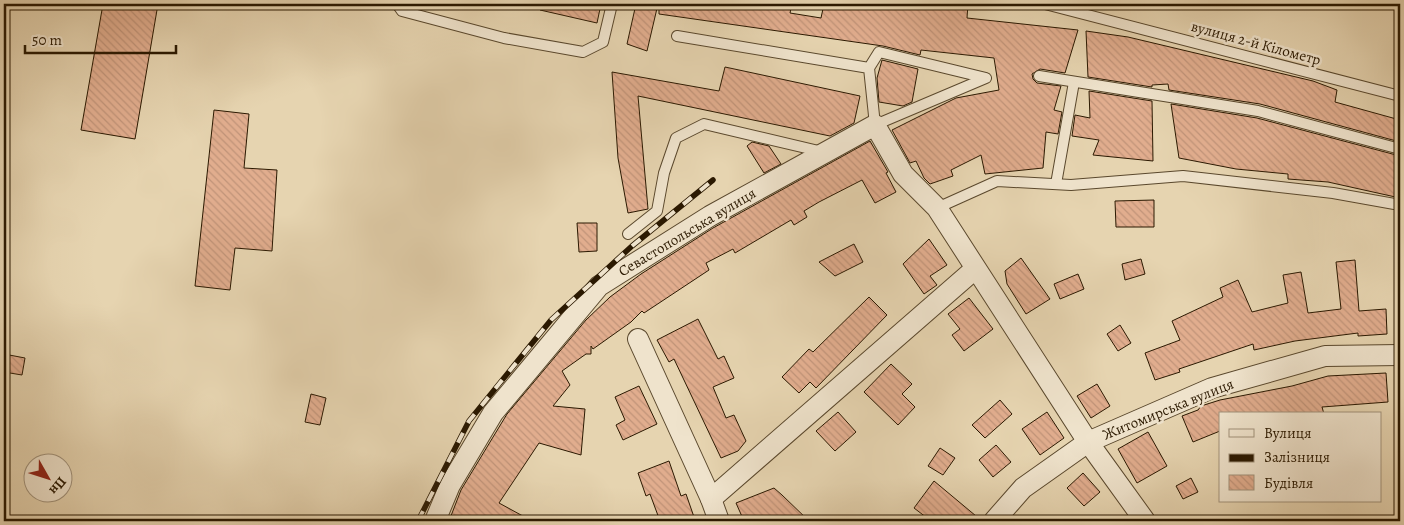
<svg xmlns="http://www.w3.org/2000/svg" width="1404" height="525" viewBox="0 0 1404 525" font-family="Alegreya,serif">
<defs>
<pattern id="building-back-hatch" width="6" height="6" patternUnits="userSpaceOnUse" patternTransform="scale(1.25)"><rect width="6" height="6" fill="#e1ad8e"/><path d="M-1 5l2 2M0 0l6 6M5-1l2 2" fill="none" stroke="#c19479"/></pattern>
</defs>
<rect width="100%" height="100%" fill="#e6d4b0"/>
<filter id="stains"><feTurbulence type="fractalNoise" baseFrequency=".004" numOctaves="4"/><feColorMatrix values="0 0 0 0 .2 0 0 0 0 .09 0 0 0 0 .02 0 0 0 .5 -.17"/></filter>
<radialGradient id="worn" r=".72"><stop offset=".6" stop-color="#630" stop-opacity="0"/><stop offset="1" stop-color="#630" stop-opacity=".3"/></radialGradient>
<!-- building -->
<g fill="url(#building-back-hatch)" stroke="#2b1901">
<polygon points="103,4 158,4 135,139 81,130"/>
<polygon points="541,4 601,4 597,23 540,10"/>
<polygon points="636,4 658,4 647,51 627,44"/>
<polygon points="659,4 792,4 790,13 821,18 824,4 968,4 967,18 1078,30 1065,73 1040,69 1032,74 1033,79 1037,83 1061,86 1054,110 1062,112 1058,134 1046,132 1043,168 985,174 981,155 951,170 953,176 930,184 924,178 916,161 910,163 892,130 956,98 999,90 994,58 921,50 920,55 883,46 659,14"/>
<polygon points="1086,31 1128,37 1313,81 1337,90 1335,102 1400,120 1400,142 1260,104 1169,90 1168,84 1152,85 1152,87 1088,77"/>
<polygon points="882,60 918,69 912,102 903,106 879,102 877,78"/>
<polygon points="725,67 860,96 854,123 830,136 638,96 648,209 628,213 618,158 612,72 719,91"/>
<polygon points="1089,91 1152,101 1153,161 1093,155 1099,140 1072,136 1075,115 1090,118"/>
<polygon points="1171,104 1257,118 1400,156 1400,198 1328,182 1288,179 1288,174 1236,169 1179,158"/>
<polygon points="214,110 249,114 244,168 277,170 272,251 235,248 230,290 195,286"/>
<polygon points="870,141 888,172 886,173 896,192 875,203 862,180 819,202 804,211 807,217 794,225 791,220 735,253 733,249 706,263 709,270 644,313 642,311 631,322 593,349 591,346 591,354 586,354 562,371 570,385 553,406 585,409 581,455 539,443 499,503 532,521 485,521 472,516 470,521 449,521 461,490 507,414 586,320 610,297 641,274 713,228"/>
<polygon points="752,142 769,146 781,164 764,173 747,146"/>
<polygon points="1154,200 1154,227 1116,227 1115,201"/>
<polygon points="577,223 597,223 597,251 579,252"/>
<polygon points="929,239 947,265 930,276 937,285 924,294 903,264"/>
<polygon points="854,244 863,262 835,276 819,262"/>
<polygon points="1021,258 1050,299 1026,314 1007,284 1005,271"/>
<polygon points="1141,259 1145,274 1125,280 1122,264"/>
<polygon points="1355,260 1359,311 1386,309 1387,334 1358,336 1358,333 1295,341 1254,350 1253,344 1179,369 1180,372 1155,380 1145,353 1180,340 1172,321 1223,297 1220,288 1238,280 1252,312 1288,303 1283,275 1301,272 1308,313 1341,309 1336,262"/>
<polygon points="1078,274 1084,289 1060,299 1054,284"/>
<polygon points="869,297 887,315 816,388 810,382 799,393 782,377 809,349 813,352"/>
<polygon points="969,298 993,329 964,351 952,335 960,329 948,314"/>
<polygon points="698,319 718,359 724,356 734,378 713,387 726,418 734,415 746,441 738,451 721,458 674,359 669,362 657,340"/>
<polygon points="1120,325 1131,343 1118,351 1107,334"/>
<polygon points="4,354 25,358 22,375 4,372"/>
<polygon points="891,364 912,384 902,394 915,407 898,425 864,392"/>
<polygon points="1386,373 1388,402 1322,407 1324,414 1220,414 1220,431 1193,442 1182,416 1198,410 1201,406 1220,400 1292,386 1328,376"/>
<polygon points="1097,384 1110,406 1091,418 1077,396"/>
<polygon points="639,386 657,424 623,440 616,425 625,420 615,397"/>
<polygon points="311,394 326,398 320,425 305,422"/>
<polygon points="1000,400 1012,414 985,438 972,425"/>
<polygon points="838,412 856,432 835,451 816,431"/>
<polygon points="1047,412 1064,438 1040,455 1022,429"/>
<polygon points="1148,432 1167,466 1137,483 1118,449"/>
<polygon points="996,445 1011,462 993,477 979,460"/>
<polygon points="940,448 955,458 943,475 928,466"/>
<polygon points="669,461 681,496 686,494 694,517 682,521 660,521 650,494 646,496 638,473"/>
<polygon points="1083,473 1100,492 1084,506 1067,488"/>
<polygon points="1191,478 1198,492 1183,499 1176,486"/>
<polygon points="934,481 982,521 931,521 914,508"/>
<polygon points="774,488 782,495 809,521 744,521 736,503"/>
</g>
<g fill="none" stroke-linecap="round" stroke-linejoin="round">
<!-- service casing -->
<g stroke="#5a482d" stroke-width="12">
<g id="service">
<polyline points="397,4 402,11 504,38 583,52 603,42 612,4"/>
<polyline points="1045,4 1400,96"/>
<polyline points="677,36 869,68 875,125 986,78 879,52 869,68"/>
<polyline points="1039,76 1258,111 1400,149"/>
<polyline points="1056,184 1074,82"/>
<polyline points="937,208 997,181 1071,185 1183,176 1333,193 1400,205"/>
<polyline points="628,234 657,211 664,173 676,138 704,124 823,152"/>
</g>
</g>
<!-- minor casing -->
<g stroke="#5a482d" stroke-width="22">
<g id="minor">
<polyline points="638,339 711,499 975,269"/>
<polyline points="711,499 719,521"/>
<polyline points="435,521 450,485 493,413 599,286 710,216 875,125 903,174 937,208 1088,442 1145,521"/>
<polyline points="994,521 1023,488 1088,442 1212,388 1325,356 1400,355"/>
</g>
</g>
<!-- service -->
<use href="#service" stroke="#efe3cc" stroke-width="10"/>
<!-- minor -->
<use href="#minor" stroke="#efe3cc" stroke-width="20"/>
<!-- rail casing -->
<g stroke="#2b1901" stroke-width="5.5">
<polyline id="rail" points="418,521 469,421 551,320 632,246 713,180"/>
</g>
<!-- rail -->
<use href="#rail" stroke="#efe3cc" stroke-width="4" stroke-dasharray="11" stroke-linecap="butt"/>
</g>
<g text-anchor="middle" stroke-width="5" stroke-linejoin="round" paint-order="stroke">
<!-- street labels -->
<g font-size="15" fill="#2b1901" stroke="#efe3cc">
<text transform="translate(1256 43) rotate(15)" y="5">вулиця 2-й Кілометр</text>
<text transform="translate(687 232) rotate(-31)" y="5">Севастопольська вулиця</text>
<text transform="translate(1168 409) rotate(-22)" y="5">Житомирська вулиця</text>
</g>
</g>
<!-- margin -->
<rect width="1404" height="525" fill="none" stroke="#e6d4b0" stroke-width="20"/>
<rect x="5" y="5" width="1394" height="515" fill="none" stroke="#2b1901" stroke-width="2.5"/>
<rect x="10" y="10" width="1384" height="505" fill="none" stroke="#2b1901"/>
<!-- legend -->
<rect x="1219" y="412" width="162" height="90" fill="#efe3cc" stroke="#a1927b"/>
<rect x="1229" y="429" width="25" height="8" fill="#efe3cc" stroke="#a1927b"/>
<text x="1264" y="438" font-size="15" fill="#2b1901">Вулиця</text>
<rect x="1229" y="454" width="25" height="8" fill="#2b1901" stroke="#a1927b"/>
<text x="1264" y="462" font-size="15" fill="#2b1901">Залізниця</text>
<rect x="1229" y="475" width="25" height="15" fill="url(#building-back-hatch)" stroke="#a1927b"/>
<text x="1264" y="488" font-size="15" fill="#2b1901">Будівля</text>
<!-- north arrow -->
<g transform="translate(48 478) rotate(129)"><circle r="24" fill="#efe3cc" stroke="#a1927b"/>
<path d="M0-4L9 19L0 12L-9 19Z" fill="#8f2418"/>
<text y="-8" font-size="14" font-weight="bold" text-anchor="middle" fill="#2b1901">Пн</text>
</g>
<!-- scale -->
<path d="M25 45v8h151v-8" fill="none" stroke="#2b1901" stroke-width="2.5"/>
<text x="32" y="45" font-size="15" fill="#2b1901" stroke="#efe3cc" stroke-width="4" paint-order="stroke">50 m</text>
<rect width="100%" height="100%" filter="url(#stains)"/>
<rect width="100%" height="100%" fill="url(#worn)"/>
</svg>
